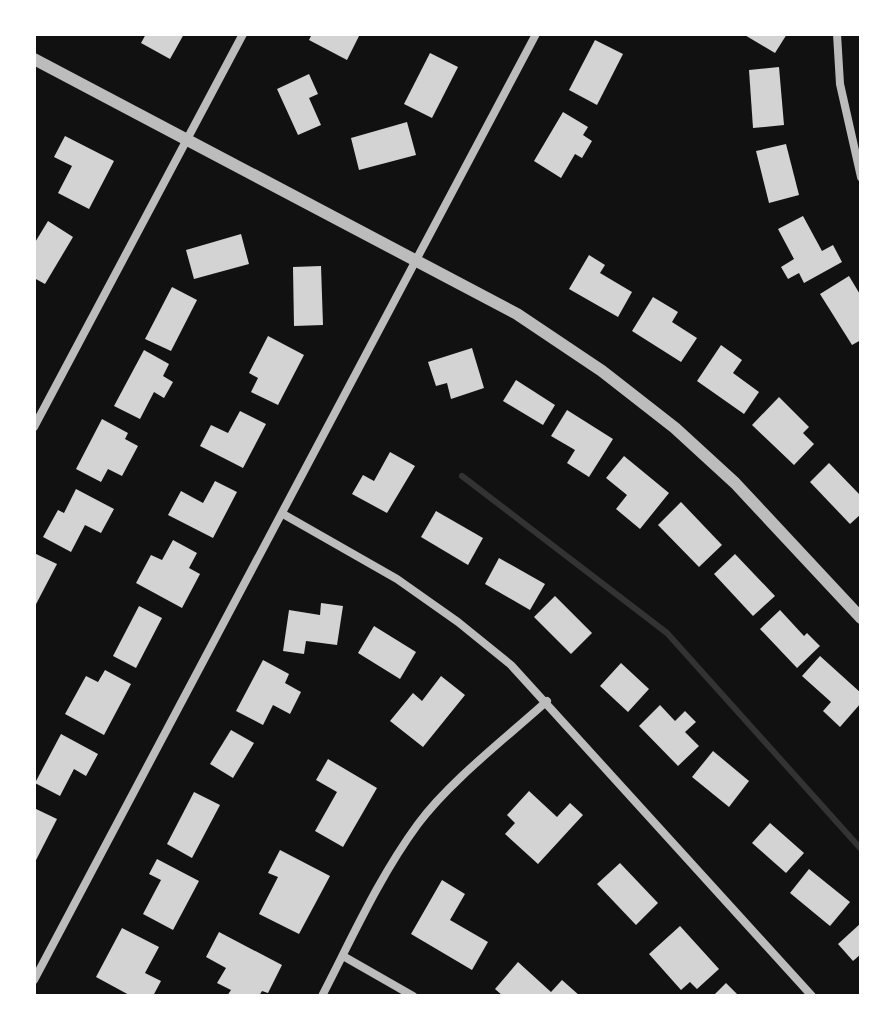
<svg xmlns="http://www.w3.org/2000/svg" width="895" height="1030" viewBox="0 0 895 1030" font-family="Lora,serif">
<rect width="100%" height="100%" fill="#111"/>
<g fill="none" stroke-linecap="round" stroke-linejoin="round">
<!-- stream -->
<polyline stroke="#333" stroke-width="6" points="462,476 667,633 861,849"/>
</g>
<!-- building -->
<g fill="#d3d3d3">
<polygon points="146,34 184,34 170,59 141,43"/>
<polygon points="312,34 360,34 347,60 309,40"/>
<polygon points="743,34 787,34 775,53"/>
<polygon points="595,40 623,54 597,105 569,90"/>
<polygon points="430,53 458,67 432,118 404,104"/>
<polygon points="779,67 784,125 753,128 749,70"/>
<polygon points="309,74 318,94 309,98 321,125 298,135 277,89"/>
<polygon points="563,112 588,127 583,135 592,141 582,158 575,154 561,178 534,161"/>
<polygon points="407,122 416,155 359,170 351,138"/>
<polygon points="65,136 114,161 89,209 58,193 72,166 54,157"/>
<polygon points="786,144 799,195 769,203 756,151"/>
<polygon points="803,216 822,251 833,245 842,262 804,283 799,273 788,279 781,267 794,259 778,229"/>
<polygon points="48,221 73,237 45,284 34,278 34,244"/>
<polygon points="241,234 249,264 194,279 186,250"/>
<polygon points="589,255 605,265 600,273 632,292 618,317 569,289"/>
<polygon points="321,266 323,325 294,326 293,267"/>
<polygon points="849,276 861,296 861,340 852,345 820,294"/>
<polygon points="172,287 197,300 171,351 145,339"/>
<polygon points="653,297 678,312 672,322 697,338 681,362 632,331"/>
<polygon points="268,336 304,355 278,405 251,392 258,378 249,373"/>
<polygon points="721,345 742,360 733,373 759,392 744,414 697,381"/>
<polygon points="472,348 484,388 451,399 447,383 436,386 428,362"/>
<polygon points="144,350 169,364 163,376 173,382 164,398 154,392 140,419 114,406"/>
<polygon points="516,380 555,405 543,425 503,401"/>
<polygon points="779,397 809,427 803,433 814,444 794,465 752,425"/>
<polygon points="567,410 613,439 589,477 567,463 575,450 551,436"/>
<polygon points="240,411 266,424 243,468 200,446 211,425 228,433"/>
<polygon points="102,419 128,433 125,439 138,446 122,476 108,469 101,482 76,469"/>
<polygon points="390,452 415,466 387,513 352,494 363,475 374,481"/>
<polygon points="624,456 669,493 640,529 616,509 627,495 606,478"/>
<polygon points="829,463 861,496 861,514 850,524 810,482"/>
<polygon points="215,481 237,492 213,538 168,515 181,491 203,503"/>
<polygon points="76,489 114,509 101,533 85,525 71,552 43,537 58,510 64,513"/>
<polygon points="681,502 722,545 699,567 658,525"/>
<polygon points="436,511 483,538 468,565 421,537"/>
<polygon points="173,540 197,553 189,568 200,574 182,608 136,583 151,555 162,560"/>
<polygon points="34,553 57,564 34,608"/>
<polygon points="735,554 775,596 753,616 714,574"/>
<polygon points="499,558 545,584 530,610 485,584"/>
<polygon points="555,596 592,633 571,654 534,617"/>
<polygon points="321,603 343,606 337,645 306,641 304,654 283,651 289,610 320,615"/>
<polygon points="139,606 162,618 136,668 113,656"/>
<polygon points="780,610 804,636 807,633 820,646 797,668 760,629"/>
<polygon points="374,626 416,652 400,679 358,653"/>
<polygon points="820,656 861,693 861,703 840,727 823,711 831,702 802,676"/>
<polygon points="263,660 289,674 285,683 301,692 290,714 273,705 263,725 236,711"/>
<polygon points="621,663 649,689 628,712 600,686"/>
<polygon points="105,670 131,684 104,735 65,714 86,676 98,682"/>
<polygon points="441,676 465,695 423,747 390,721 413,693 422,701"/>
<polygon points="660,705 675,721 685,711 696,722 685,732 699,746 678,766 639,726"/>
<polygon points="231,730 254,743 233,778 210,764"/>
<polygon points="61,734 98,754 86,776 74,769 60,796 35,783"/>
<polygon points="713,751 749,781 729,807 692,777"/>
<polygon points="328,759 377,788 343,847 315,831 337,792 316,780"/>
<polygon points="529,791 557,817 570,803 583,815 538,864 505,834 515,823 507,815"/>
<polygon points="194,792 220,805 192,858 167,844"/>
<polygon points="34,808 57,819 34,864"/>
<polygon points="770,823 804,853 786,873 752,843"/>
<polygon points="280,850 330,876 299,934 259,914 278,877 268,873"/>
<polygon points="157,859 199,881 173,930 143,914 161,880 149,874"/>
<polygon points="620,863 658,903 636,925 597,884"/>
<polygon points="809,869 850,902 830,926 790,893"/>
<polygon points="442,880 465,894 450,920 488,942 472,970 411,934"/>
<polygon points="861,923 861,954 853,961 838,944"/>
<polygon points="680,926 719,969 697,989 690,982 681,990 649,954"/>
<polygon points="122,928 159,947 145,973 161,981 153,996 131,996 96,977"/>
<polygon points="219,932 282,965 268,993 262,991 259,996 227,996 231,990 217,983 226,968 206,957"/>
<polygon points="518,962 551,992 562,980 580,996 503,996 495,989"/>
<polygon points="726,983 739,996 713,996"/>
</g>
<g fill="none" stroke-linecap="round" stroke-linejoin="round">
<!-- minor -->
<g stroke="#bcbcbc" stroke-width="8">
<polyline points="837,34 840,84 861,177"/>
<polyline points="34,427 243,34"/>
<polyline points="283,514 397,579 458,622 511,665 812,996"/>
<polyline points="343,956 413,996"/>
<polyline points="34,980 536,34"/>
<path d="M322,996C352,938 379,877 418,824C450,781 506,738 547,701"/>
</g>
<!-- tertiary -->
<polyline stroke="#bcbcbc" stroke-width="12" points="34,59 517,314 602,371 675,428 735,483 861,618"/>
</g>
<!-- border -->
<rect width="895" height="1030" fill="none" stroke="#ffffff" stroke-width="72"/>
</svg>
